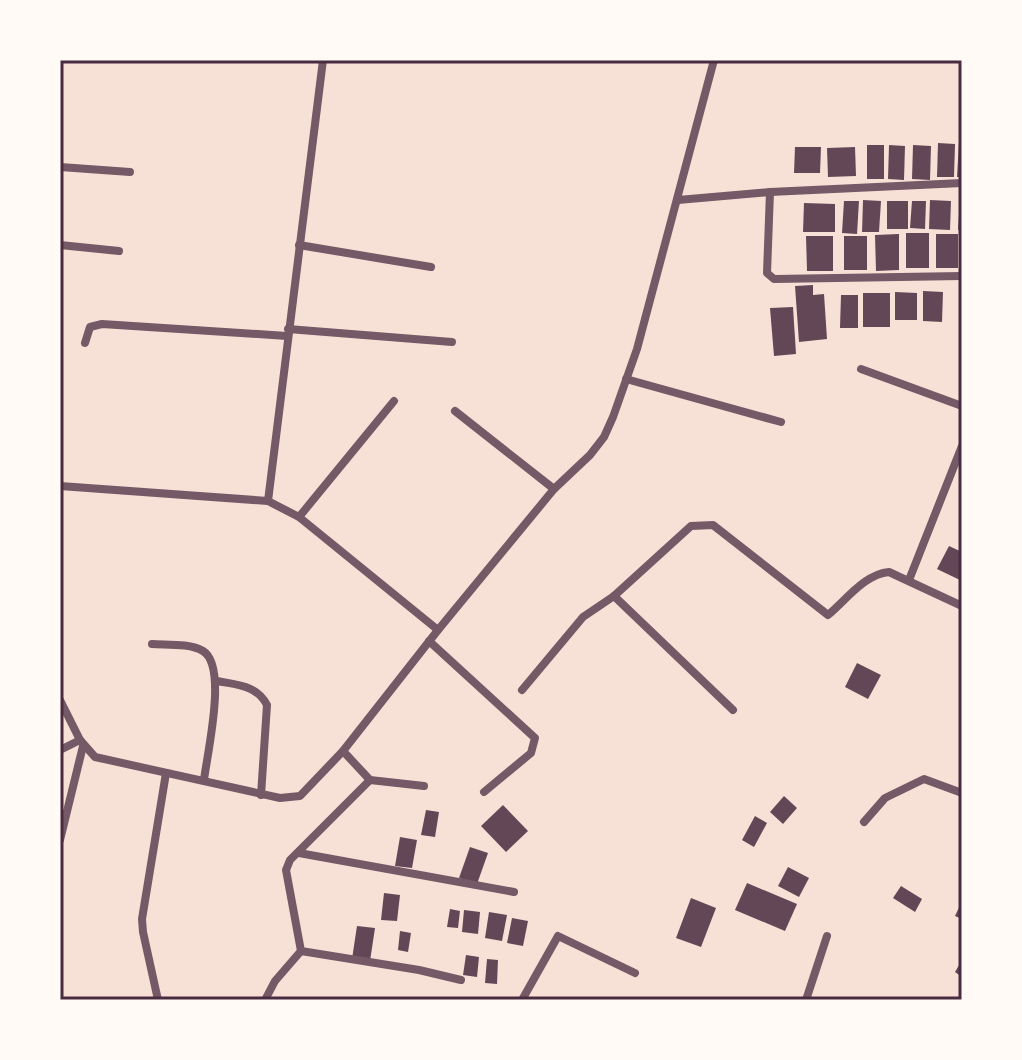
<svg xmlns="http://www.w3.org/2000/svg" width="1022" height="1060" viewBox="0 0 1022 1060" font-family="Raleway,sans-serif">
<rect width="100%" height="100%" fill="#f7e1d7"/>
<!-- building -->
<g fill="#644757">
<polygon points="938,143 955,144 954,177 937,177"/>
<polygon points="959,143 962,143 962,177 957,177"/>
<rect x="867" y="145" width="17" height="34"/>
<polygon points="889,145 905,146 904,180 888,179"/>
<polygon points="913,145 931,146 930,180 912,179"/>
<polygon points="795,147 821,147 820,173 794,173"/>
<polygon points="855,147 856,176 828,177 827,148"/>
<polygon points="960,199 962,199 962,230 958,230"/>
<polygon points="863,200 881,201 879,232 862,232"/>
<polygon points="930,200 951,201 950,230 929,229"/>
<polygon points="844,201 859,201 857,234 842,233"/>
<rect x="887" y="201" width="21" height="28"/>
<polygon points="912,201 926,201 925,229 910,228"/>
<polygon points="804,203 835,204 835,232 803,232"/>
<rect x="906" y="233" width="23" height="35"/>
<polygon points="899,234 899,270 876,271 875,235"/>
<rect x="936" y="234" width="22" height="34"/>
<polygon points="806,236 833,236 833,271 807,271"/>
<rect x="844" y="236" width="23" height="34"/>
<polygon points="813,285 813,295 824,294 827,339 799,342 795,286"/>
<polygon points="923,291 943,292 942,322 923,321"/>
<polygon points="895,292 917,293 917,320 895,320"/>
<rect x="863" y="293" width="27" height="34"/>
<polygon points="841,295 858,295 858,328 840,328"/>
<polygon points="793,307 796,354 774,356 770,308"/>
<polygon points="949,546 962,552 962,581 937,569"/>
<polygon points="857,663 881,675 868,699 845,687"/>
<polygon points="784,796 797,808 783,824 770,812"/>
<polygon points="503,805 528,831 506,852 481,826"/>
<polygon points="426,810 439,812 435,837 421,835"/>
<polygon points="755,816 767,823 754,847 742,840"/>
<polygon points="400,837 417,840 412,868 395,866"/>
<polygon points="470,847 488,853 477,884 459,878"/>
<polygon points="788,867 809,878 799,897 778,886"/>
<polygon points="747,883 797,904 785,931 735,910"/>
<polygon points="901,886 922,899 915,912 893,898"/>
<polygon points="384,893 400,895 397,921 381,920"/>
<polygon points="691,898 716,908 701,947 676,938"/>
<polygon points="962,901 962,919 955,916"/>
<polygon points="450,909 460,911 458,928 447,927"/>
<polygon points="464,910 480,912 478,934 462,932"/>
<polygon points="489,912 507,915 502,941 485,938"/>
<polygon points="512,918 528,921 523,946 507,943"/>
<polygon points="357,926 375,928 370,961 352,959"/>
<polygon points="400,931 411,933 408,952 398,950"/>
<polygon points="466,955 479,957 477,977 463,975"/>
<polygon points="487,959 498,960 497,984 485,983"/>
<polygon points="962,960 962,977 955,972"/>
</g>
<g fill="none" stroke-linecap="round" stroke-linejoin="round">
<!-- minor -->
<g stroke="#755966" stroke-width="8">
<polyline points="60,167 130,172"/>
<polyline points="770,192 767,273 774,279 962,276"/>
<polyline points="678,200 770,192 962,183"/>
<polyline points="60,245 119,251"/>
<polyline points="299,245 431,267"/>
<polyline points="288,329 452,342"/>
<polyline points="85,343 90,327 102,324 287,336"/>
<polyline points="861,369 962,406"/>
<polyline points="626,379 781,422"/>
<polyline points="455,411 554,489"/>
<polyline points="60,486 268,501 299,517 438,630"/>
<polyline points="268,501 323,60"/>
<polyline points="299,517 394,401"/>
<polyline points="909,580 962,446"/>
<polyline points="614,596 733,710"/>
<polyline points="429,641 535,738 531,753 484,792"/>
<path d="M152,644C167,645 190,643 203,651C228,666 207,754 204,780"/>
<path d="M217,681C237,685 257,685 267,705L261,795"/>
<path d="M522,690L583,617L614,596L691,526L713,525L828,615C846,600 865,574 889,572L962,606"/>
<polyline points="60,700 80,740"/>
<polyline points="60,750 80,740 95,757 280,798 300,796 343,751 438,630 554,489 590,455 604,437 613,417 637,349 714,60"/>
<polyline points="343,751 370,780"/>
<polyline points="370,780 424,786"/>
<polyline points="864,822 885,798 924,779 962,793"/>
<polyline points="60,840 83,746"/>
<polyline points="299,853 514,892"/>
<polyline points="301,951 286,870 290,860 370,780"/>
<polyline points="301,951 419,970 461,980"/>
<polyline points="158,1000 143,932 142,919 166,773"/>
<polyline points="265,1000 275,981 301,951"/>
<polyline points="522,1000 558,936 635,973"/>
<polyline points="806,1000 827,936"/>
</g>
</g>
<!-- border -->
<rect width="1022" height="1060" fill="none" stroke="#fffaf5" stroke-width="124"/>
<rect x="62" y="62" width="898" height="936" fill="none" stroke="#4a2c40" stroke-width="3"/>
</svg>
